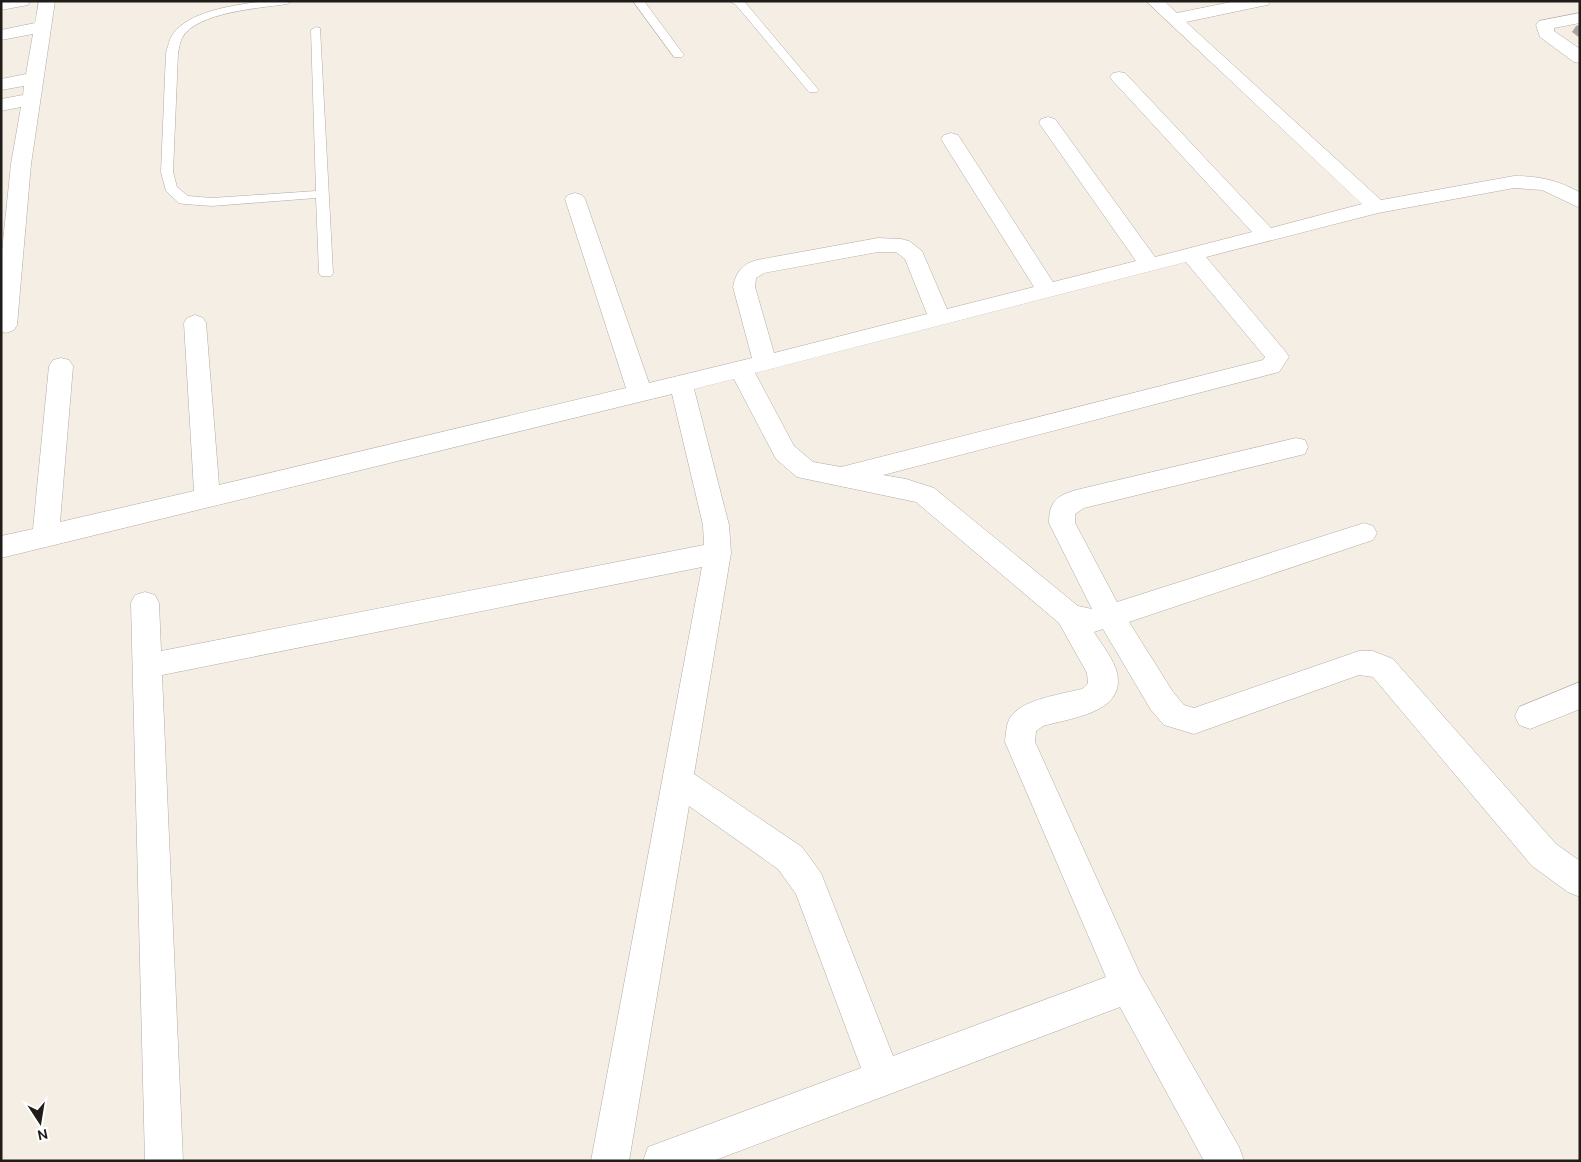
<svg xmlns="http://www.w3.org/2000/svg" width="1581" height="1162" viewBox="0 0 1581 1162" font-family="Ubuntu,sans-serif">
<rect width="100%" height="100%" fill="#f5eee5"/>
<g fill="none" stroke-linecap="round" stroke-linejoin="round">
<!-- service casing -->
<g stroke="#b2aba3" stroke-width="1">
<g id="service">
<path d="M264,1H292L287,4C261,8 196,12 182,38C180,42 179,48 178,53L173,172L177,187L188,196L212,198L316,191L311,30L316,27L320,28L333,273L331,276H321L319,273L316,198L212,206L184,204L179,203L166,191L161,172L166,53C168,47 169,40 173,34C190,10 237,5 264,1Z"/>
<polygon points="633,1 644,1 684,55 682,57 674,57"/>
<polygon points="729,1 744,1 817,88 819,90 817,92 809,92 736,5"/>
</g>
</g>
<!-- minor casing -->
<g stroke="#b2aba3" stroke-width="1">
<g id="minor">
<polygon points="1,1 30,1 28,5 1,10"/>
<polygon points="39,1 55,1 31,164 17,325 14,330 6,333 1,331 1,261 11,164 21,107 1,111 1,99 23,95 24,86 1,90 1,79 26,74 33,34 1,40 1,30 35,23"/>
<path d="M1146,1H1164L1177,13L1236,1H1270L1268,5L1262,6L1186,22L1381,200L1514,176C1538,176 1558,180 1579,192L1580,208L1542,190L1514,188L1378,213L1206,257L1285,351L1289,357L1279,372L883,475L906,479L934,488L1078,606L1092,609L1049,523C1049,502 1056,496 1076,490L1296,438L1305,440L1308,447L1305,454L1084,508L1075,514V523L1117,602L1364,523L1373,526L1377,533L1373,540L1129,622L1173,692L1184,705L1194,708L1359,651H1373L1393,659L1556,844L1580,861V897L1568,892L1532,866L1373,677L1359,675L1194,734L1164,725L1151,710L1103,629L1094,632C1101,644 1114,659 1117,673C1126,713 1070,718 1043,726L1036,731L1035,742L1140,974L1239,1147L1244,1161H1204L1120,1007L713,1161H643L648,1147L861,1068L796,894L778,869L689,806L629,1161H591L702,567L162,675L183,1161H145L131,603L135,595L145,592L155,595L159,603L161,651L704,545L703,525L672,394L1,558V536L33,529L49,366L53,360L61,358L69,360L73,366L60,522L194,491L184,323L187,318L195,315L203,318L206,323L219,485L626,388L565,199L568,195L575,193L582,195L585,199L649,383L752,358L733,287C736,272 742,264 757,260L878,238L901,239L909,241L922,251L947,309L1034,287L941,139L944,135L951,133L958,135L1053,282L1136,261L1039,123L1041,119L1048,117L1055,119L1155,257L1252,232L1113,81L1110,77L1113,73L1119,72L1125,73L1271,228L1362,204ZM878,252H896L905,259L927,314L774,353L755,287L756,278L764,273ZM1186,262L1260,351L1265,357L1263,360L841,467L813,462L794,446L755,373ZM734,379L776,459L797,477L916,502L1059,623L1087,673L1088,683L1082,689C1062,694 1025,699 1012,715C1006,722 1006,733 1005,742L1106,977L893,1056L821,873L802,847L694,774L731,553L729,525L694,389Z"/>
<polygon points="1580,13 1580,23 1554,28 1554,31 1580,49 1580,63 1574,62 1540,37 1536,25 1539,21"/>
<polygon points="1580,682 1580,709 1530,729 1519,725 1515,716 1519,707"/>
</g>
</g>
<!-- service -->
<use href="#service" fill="#fff" fill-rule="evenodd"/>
<!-- minor -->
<use href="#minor" fill="#fff" fill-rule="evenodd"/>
</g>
<!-- wall -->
<polygon fill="#aea3a0" points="1580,25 1580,38 1572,32 1576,26"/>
<!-- border -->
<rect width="1581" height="1162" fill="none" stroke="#1f1d19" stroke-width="5"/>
<!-- north arrow -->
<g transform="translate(40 1122) rotate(168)" stroke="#ffffff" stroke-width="4" paint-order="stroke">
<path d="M0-4L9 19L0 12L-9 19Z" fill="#1f1d19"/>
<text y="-8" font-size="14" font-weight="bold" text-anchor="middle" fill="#1f1d19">N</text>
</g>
</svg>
